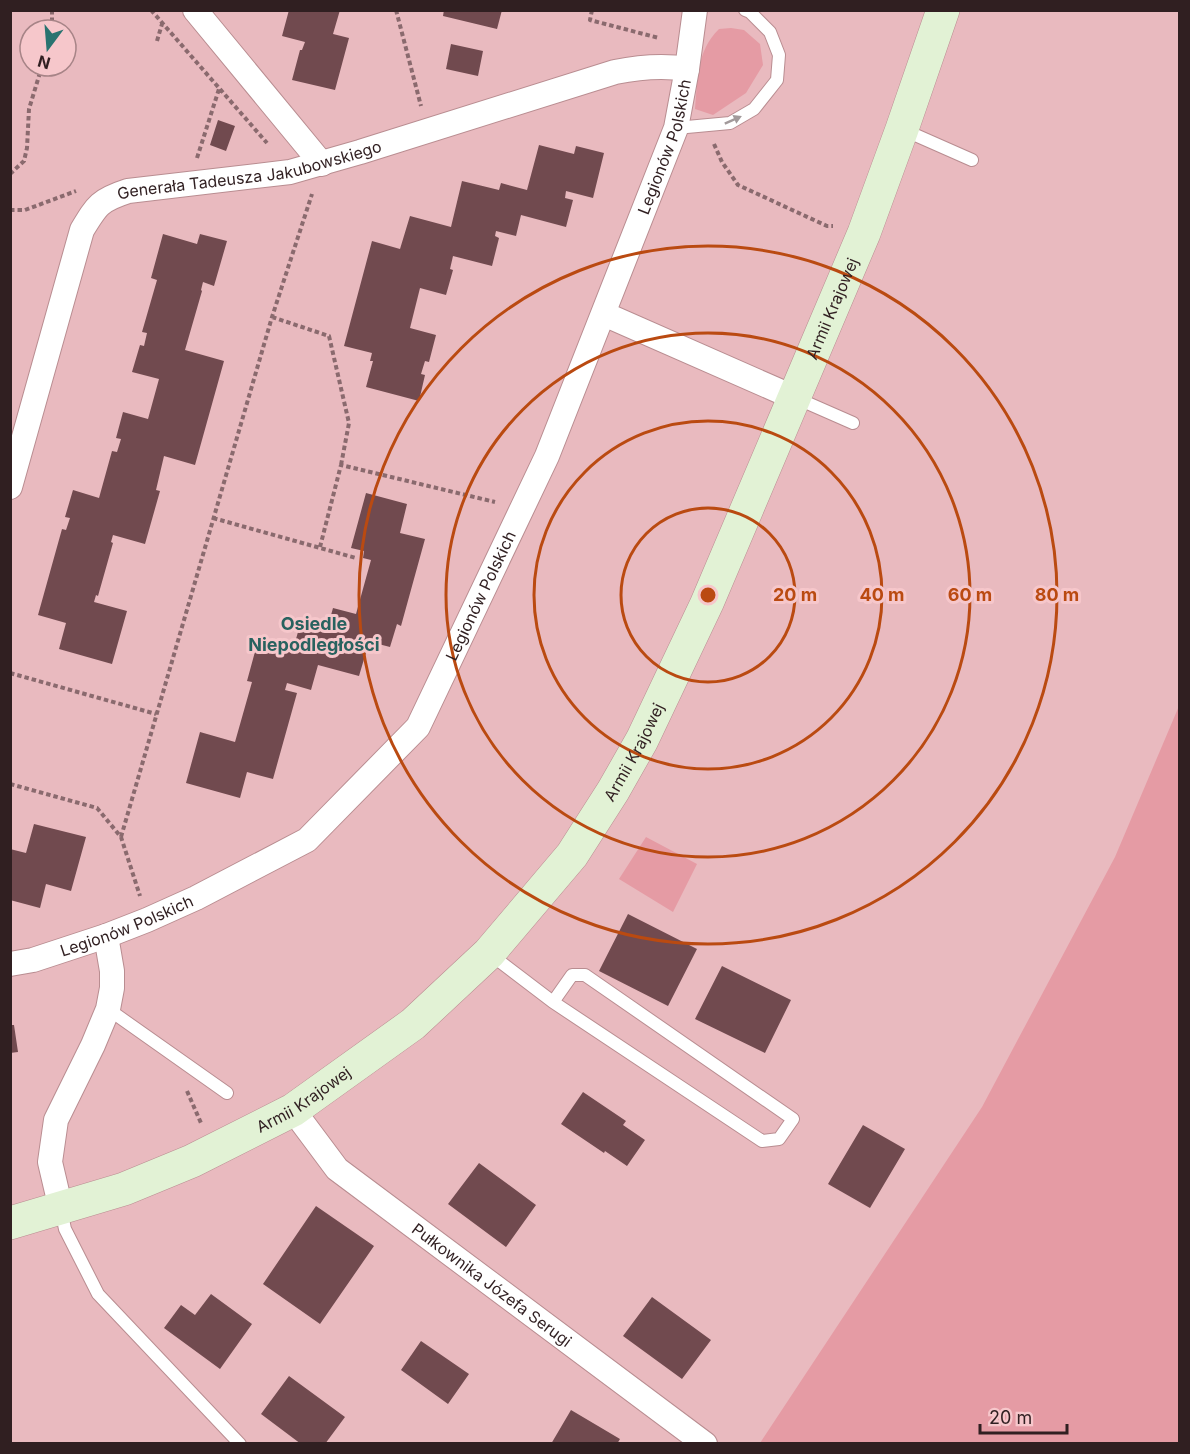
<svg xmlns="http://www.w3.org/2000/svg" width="1190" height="1454" viewBox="0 0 1190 1454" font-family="Inter,sans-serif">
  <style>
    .green { fill: #e59ba4 }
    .building { fill: #714a4f }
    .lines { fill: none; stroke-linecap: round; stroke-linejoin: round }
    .lane-casing { stroke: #b98d91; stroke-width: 14 }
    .street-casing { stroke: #b98d91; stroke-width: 26 }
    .secondary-casing { stroke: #b98d91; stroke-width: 34 }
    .path { stroke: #8a6a6e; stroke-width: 4; stroke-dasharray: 4.5 3; stroke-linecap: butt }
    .lane { stroke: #fff; stroke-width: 12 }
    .street { stroke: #fff; stroke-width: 24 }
    .secondary { stroke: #e2f2d5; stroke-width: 33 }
    .oneway { fill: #a29a9b }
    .ring { fill: none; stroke: #ba4a11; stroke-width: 3 }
    .labels { text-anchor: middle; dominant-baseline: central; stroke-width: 6; stroke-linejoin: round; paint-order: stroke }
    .street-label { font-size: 16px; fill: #301f21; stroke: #f6c7cb }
    .neighbourhood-label { font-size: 18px; font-weight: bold; fill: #28625f; stroke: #f6c7cb }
    .centre { fill: #ba4a11; stroke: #f6c7cb; stroke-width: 3 }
    .ring-label { font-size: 18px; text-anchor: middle; font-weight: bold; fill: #ba4a11; stroke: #f6c7cb; stroke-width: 6; stroke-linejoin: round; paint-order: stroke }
  </style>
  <rect width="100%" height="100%" fill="#e9babf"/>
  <path class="green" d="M731,28L744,30L760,44L763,65L746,93L713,115L695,109C698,79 696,52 719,29Z
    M1179,706V1443H760L982,1107L1115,857Z
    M646,837L697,864L673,912L619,879Z"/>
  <path class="building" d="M289,10H340L333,34L349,38L335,90L292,80L300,50H302L305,42L282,36Z
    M444,10H502L497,29L443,16Z
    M451,44L483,51L478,76L446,69Z
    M218,120L235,126L226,151L210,145Z
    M539,145L574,154L576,146L604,153L593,198L566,191L565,198L573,200L566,227L521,215L516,236L496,231L495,236L499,238L492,266L453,256L450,269L453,270L446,295L420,288L410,328L436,335L429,362L425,361L421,374L425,375L419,401L366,387L373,361H370L372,353L344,346L372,241L400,249L410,216L451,227L462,181L499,190L501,183L527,190Z
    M163,234L197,244L200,234L227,241L214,286L203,282L201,290L202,291L185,350L224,361L195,465L164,456L156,490L160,491L145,544L113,535L111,542L113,543L98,596L96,595L94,602L127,611L112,664L59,649L66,623L38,615L62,529L66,530L70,518L65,517L73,490L99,498L112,451L117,452L121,439L116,438L123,412L148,419L159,379L132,372L140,345L144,346L147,333L142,332L157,280L151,278Z
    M366,493L407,504L400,533L425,539L401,626L397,624L390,647L363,640L361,647L367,649L359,676L318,665L311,690L287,683L285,690L297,693L273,779L247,772L240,798L186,783L200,732L235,742L252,682L247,681L259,637L294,646L300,625L326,633L333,608L356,614L371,560L363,558L364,551L351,548Z
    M34,824L86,837L71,891L46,884L40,908L10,900V849L26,853Z
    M628,914L697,949L668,1006L599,971Z
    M722,966L791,1000L765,1053L695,1019Z
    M10,1025H14L18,1052L10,1053Z
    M583,1092L626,1121L623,1125L645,1140L627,1166L605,1151L604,1153L561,1124Z
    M863,1125L905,1149L870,1208L828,1184Z
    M479,1163L536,1205L506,1247L448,1204Z
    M316,1206L374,1246L320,1324L263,1284Z
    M211,1294L252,1324L220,1369L164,1328L181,1305L195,1315Z
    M652,1297L711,1340L682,1379L623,1336Z
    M421,1341L469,1374L448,1404L401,1370Z
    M289,1376L345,1417L325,1444H301L261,1414Z
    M571,1410L620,1439L617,1444H551Z"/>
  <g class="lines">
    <g class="lane-casing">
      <path id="lane" d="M676,128L730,123L754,109L777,80L779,55L770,32L750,12L745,10
        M904,130L972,160
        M796,398L853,423
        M490,954L553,1002L762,1141L779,1139L793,1119L585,975H572L553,1002
        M108,1009L227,1093
        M61,1210L65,1229L98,1294L240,1444"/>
    </g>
    <g class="street-casing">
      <g id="street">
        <path d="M195,10L322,164"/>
        <path d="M604,314L795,398"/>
        <path id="s1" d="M10,487L82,230C97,205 100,200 128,191L290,172L360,152L615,72C640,67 662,65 687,69"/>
        <path id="s2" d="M10,964L33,960L106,936L147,920L196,898L307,840L418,727L547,456L676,128L687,69L695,10"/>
        <path id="s3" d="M293,1110L337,1169L705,1444"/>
        <path d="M61,1209L50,1162L56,1120L93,1045L108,1009L112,988V971L106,936"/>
      </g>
    </g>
    <g class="secondary-casing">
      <g id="secondary">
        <path id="s4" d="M10,1223L124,1189L192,1161L293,1110L413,1024L489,953L572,855L613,791L642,740L707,603L864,233L902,129L943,10"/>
      </g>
    </g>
    <path class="path" d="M52,10V30
      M151,10L267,143
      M396,10L421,106
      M592,10L590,20L659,38
      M157,41L162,24
      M714,144L722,162L738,185L827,226H833
      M197,158L219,89
      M10,174L24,161L27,148L29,109L42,66
      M10,210H25L76,191
      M272,317L329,336L349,423L341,465
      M213,518L356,558
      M320,547L341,465L495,502
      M10,673L156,714
      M10,784L97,808L121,837L140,896
      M121,837L272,317L312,194
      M187,1091L201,1123"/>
    <use href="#lane" class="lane"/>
    <use href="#street" class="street"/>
    <use href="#secondary" class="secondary"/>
  </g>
  <defs><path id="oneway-solid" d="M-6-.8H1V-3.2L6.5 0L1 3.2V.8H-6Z" transform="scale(1.5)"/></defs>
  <use class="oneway" href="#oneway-solid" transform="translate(733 120) rotate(-24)"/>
  <g class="ring">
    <circle cx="708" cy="595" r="87"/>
    <circle cx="708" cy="595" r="174"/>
    <circle cx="708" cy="595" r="262"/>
    <circle cx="708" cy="595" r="349"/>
  </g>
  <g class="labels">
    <g class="street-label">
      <text stroke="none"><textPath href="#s2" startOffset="1113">Legionów Polskich</textPath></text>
      <text stroke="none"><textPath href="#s1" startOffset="453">Generała Tadeusza Jakubowskiego</textPath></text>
      <text stroke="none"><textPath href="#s4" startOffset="1292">Armii Krajowej</textPath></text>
      <text stroke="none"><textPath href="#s2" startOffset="627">Legionów Polskich</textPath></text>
      <text stroke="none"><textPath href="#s4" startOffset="806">Armii Krajowej</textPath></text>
      <text stroke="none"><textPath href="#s2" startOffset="123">Legionów Polskich</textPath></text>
      <text stroke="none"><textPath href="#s4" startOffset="320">Armii Krajowej</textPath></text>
      <text stroke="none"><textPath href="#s3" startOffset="267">Pułkownika Józefa Serugi</textPath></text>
    </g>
    <g class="neighbourhood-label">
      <text x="314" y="623">Osiedle<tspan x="314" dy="21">Niepodległości</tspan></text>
    </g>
  </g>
  <circle cx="708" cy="595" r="9" class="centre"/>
  <g class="ring-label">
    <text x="795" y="601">20 m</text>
    <text x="882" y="601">40 m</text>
    <text x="970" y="601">60 m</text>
    <text x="1057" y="601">80 m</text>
  </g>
  <rect width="1190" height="1454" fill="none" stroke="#301f21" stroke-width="24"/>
  <g transform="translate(48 48) rotate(196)"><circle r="28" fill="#f6c7cb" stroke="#a78487" stroke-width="1.5"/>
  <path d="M0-4.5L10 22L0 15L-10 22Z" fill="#297370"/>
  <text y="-9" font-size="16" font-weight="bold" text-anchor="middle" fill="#301f21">N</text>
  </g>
  <path d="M980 1424v9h87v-9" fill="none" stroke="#301f21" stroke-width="3"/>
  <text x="989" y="1424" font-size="18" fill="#301f21" stroke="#f6c7cb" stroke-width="4.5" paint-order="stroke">20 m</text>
</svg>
